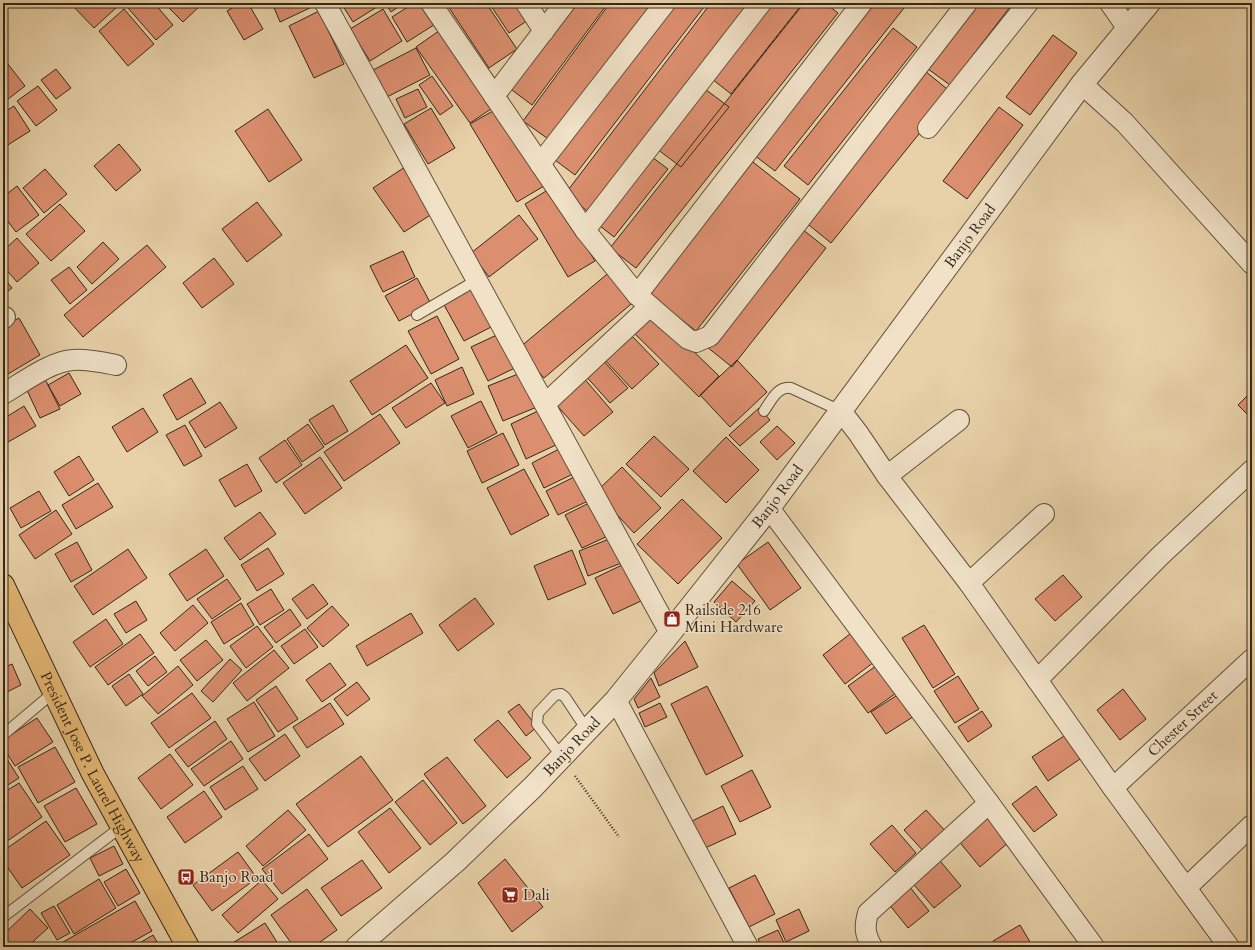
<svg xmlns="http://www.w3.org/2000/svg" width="1255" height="950" viewBox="0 0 1255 950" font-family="Cardo,serif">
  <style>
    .building { fill: #dc8f6f; stroke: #342818 }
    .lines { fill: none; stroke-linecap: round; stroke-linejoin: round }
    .service-casing { stroke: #61523c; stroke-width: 12 }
    .minor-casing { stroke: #61523c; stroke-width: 22 }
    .tertiary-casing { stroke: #61523c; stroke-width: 24 }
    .trunk-casing { stroke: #342818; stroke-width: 24 }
    .path { stroke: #342818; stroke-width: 2.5; stroke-dasharray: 1 2; stroke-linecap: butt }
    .service { stroke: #f0e1c7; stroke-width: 10 }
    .minor { stroke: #f0e1c7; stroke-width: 20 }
    .tertiary { stroke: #f0e1c7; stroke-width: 22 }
    .trunk { stroke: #e4b874; stroke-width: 22 }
    .labels { text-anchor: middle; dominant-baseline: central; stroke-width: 3; stroke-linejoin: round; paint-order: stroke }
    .street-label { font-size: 15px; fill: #342818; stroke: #f0e1c7 }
    .poi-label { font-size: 15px; fill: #342818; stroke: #f0e1c7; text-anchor: start }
  </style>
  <rect width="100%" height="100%" fill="#e8d1a9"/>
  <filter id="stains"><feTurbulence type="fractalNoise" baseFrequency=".005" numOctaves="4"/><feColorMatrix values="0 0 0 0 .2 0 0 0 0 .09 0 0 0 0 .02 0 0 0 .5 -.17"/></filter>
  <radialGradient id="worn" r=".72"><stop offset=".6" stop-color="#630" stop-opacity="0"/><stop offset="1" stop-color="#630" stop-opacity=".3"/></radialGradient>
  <path class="building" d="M70,3H114L117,7L94,28Z
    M134,3H154L173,25L156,40L128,8Z
    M164,3H203L183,22Z
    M241,3H248L263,29L244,40L227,11Z
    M272,3H312L314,6L280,22Z
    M341,3H379L380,5L353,22Z
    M385,3H404L391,12Z
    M414,3H425L437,23L407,42L392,17Z
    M446,3H486L517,49L489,68Z
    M489,3H521L531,18L509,33Z
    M570,3H608L532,105L508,87Z
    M610,3H653L551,141L523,121Z
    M669,3H707L575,175L551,157Z
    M711,3H751L590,213L565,194Z
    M764,3H803L731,94L707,75Z
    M804,3H825L838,13L636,268L610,248Z
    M868,3H908L775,171L750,152Z
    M972,3H1013L950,85L924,66Z
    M124,9L154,44L128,66L99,31Z
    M383,9L402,41L370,61L350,29Z
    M319,11L344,64L314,78L289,26Z
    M443,28L497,105L470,123L416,47Z
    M893,28L917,47L808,185L784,166Z
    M1053,35L1077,53L1030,115L1006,97Z
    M416,48L430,75L387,97L373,70Z
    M4,59L25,86L3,103V60Z
    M56,69L71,88L56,99L41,80Z
    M925,71L952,93L831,243L804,221Z
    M432,76L453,106L440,115L419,85Z
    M38,86L57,110L36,126L17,101Z
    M701,86L729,107L681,167L653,146Z
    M418,89L427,107L405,118L396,99Z
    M14,106L30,131L3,148V113Z
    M999,107L1023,125L967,199L943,181Z
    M431,108L455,148L428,164L404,124Z
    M498,108L544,186L517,202L470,124Z
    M268,109L302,160L269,182L235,131Z
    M119,144L141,170L116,191L94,166Z
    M648,154L668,169L614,237L595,222Z
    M749,159L800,199L696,331L645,291Z
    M405,167L435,212L404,232L373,188Z
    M45,169L67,194L44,213L23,188Z
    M17,186L39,215L16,232L3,215V197Z
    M551,188L595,261L568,277L525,204Z
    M257,202L282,235L247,262L222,229Z
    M60,204L85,231L51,261L26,234Z
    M519,215L538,239L489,277L471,253Z
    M802,229L826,248L732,367L707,347Z
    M17,238L39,263L17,282L3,266V251Z
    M103,242L119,259L92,284L77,267Z
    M147,245L166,267L83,337L64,315Z
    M403,251L415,277L383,292L370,266Z
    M214,258L234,284L202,308L183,283Z
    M69,267L87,290L70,304L51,280Z
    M612,270L637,299L544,378L519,348Z
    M3,277L12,288L3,295Z
    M417,278L431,304L399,321L385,296Z
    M474,287L495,325L464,341L443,303Z
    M650,309L719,376L699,397L630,329Z
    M437,316L459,359L431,374L408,331Z
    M19,318L40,355L8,374L3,365V327Z
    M501,333L517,367L488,381L471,347Z
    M630,334L659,364L632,389L604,359Z
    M406,345L428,378L372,415L350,381Z
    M601,358L628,388L610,403L583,373Z
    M737,360L767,392L730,427L700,395Z
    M462,367L474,394L447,406L435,380Z
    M523,372L537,407L503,421L488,386Z
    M69,373L81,394L60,406L48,385Z
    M582,376L613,412L584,436L553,401Z
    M44,377L60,409L40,418L25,386Z
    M191,378L206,403L177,420L163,395Z
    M431,383L445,403L406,428L392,408Z
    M1252,391V419L1238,405Z
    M481,401L497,433L468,448L451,416Z
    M220,402L237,428L205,448L189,422Z
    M333,405L348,431L325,445L309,420Z
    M24,406L36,426L3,445V419Z
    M143,408L158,432L127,452L112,427Z
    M759,408L770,420L740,446L729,435Z
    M542,409L558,444L526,459L511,424Z
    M380,414L400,443L344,481L324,452Z
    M308,424L324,447L302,462L287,439Z
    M185,425L202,456L184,466L166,435Z
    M777,426L795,443L777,460L760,442Z
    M503,433L519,465L482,483L467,451Z
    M654,436L689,469L661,497L626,464Z
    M726,437L759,470L726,503L693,471Z
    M285,440L302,465L276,483L259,458Z
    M561,448L573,474L544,488L532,463Z
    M79,456L94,480L69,496L54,472Z
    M320,457L342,488L305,514L283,483Z
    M247,464L262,491L235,507L219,480Z
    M622,467L661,508L634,533L596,492Z
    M524,469L549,515L511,535L487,488Z
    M576,476L588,501L558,515L546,491Z
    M98,483L113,507L76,529L62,505Z
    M39,491L51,511L21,528L10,508Z
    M682,499L722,538L678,584L637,544Z
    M593,501L610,535L582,548L565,515Z
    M56,510L72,534L35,559L19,535Z
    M260,512L276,534L240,560L224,538Z
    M614,537L624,562L588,576L579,551Z
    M77,542L92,570L71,582L55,554Z
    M768,542L801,588L770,610L737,564Z
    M268,548L284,574L257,591L241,565Z
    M128,549L147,578L93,615L74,586Z
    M206,549L224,576L187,601L169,574Z
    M572,550L586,584L548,600L534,566Z
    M624,564L641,601L613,614L595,578Z
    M1063,575L1082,597L1055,621L1035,599Z
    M227,579L241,599L212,619L197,599Z
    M732,581L755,601L736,622L714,602Z
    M313,584L328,604L307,619L292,599Z
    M271,589L284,610L260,625L247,604Z
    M475,598L494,624L458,651L439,625Z
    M136,601L147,620L126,633L114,614Z
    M241,603L254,625L224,644L211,622Z
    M193,605L208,623L175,651L160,633Z
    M332,606L349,625L323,647L307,628Z
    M290,609L301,625L276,643L264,627Z
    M411,613L423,633L367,666L356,646Z
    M106,619L123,644L90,667L73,642Z
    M924,625L955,674L933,688L902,638Z
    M257,626L273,647L246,668L230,646Z
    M305,629L318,647L294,664L281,646Z
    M855,630L878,659L845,684L823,655Z
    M140,634L154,653L108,685L95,667Z
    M206,640L223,660L197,681L180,660Z
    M685,641L698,667L659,686L654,673Z
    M274,650L289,668L247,701L233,683Z
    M155,656L167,672L148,686L136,671Z
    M230,659L242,670L213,702L201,691Z
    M330,663L346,685L322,702L306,680Z
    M880,663L899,691L868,713L848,686Z
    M12,664L21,685L3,694V668Z
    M178,666L193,685L158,714L142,696Z
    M129,674L143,694L126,706L112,686Z
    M958,676L979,709L955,723L934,691Z
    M651,678L660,697L638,708L634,699Z
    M357,682L370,699L347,716L334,699Z
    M276,686L298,719L278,732L256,700Z
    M707,686L743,756L706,775L671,704Z
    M1123,689L1146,719L1120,740L1097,710Z
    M902,692L916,715L886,734L871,712Z
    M192,693L211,718L169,748L151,723Z
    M254,702L275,736L248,752L227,719Z
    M330,703L344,724L307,748L293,727Z
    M660,703L667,717L645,727L639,713Z
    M519,704L537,727L526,736L508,712Z
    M982,711L992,726L968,742L958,727Z
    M37,718L53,742L15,766L3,747V740Z
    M498,720L531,758L507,778L474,740Z
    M215,721L227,739L188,767L175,750Z
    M285,734L300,756L265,781L249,759Z
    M1064,736L1080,759L1048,781L1032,757Z
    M231,741L243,759L204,786L191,769Z
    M55,747L75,782L38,803L18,767Z
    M3,753L19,778L3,788Z
    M170,754L193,785L161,809L138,778Z
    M361,756L393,800L328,847L296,804Z
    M447,757L486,806L463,824L424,774Z
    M243,766L258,789L225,810L210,787Z
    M752,770L771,807L740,822L721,786Z
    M423,780L457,823L430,845L395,802Z
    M19,783L42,817L3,844V793Z
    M1036,786L1057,815L1034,832L1012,804Z
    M76,788L97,824L65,842L44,806Z
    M204,791L222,817L185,843L167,817Z
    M723,806L736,834L705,848L692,821Z
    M390,808L421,848L389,873L358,832Z
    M288,810L306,830L263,866L246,846Z
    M926,810L948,834L926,854L904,830Z
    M986,815L1009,842L980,867L957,839Z
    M46,821L70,855L22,888L3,861V851Z
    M892,825L916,853L895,872L870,844Z
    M309,834L328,859L282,894L262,869Z
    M114,846L123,864L99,876L90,858Z
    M238,852L257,878L212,911L193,885Z
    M936,856L961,886L934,908L909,879Z
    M505,859L543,907L512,932L478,883Z
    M362,860L382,888L341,916L321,888Z
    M126,869L140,893L118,906L104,882Z
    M755,875L775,914L749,927L729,888Z
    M99,879L116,908L74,934L57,905Z
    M262,880L278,899L238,933L222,915Z
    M909,886L929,911L908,928L888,903Z
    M307,889L337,930L313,947H294L271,915Z
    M135,901L152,931L123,947H65L63,942Z
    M54,906L70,933L57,940L41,913Z
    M30,909L48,928L27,947H3V935Z
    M799,909L809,931L786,942L776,920Z
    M265,923L280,947H233L231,944Z
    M1020,925L1033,947H996L993,941Z
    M778,930L786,947H762L758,939Z
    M153,935L160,947H133Z"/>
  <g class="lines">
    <g class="service-casing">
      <path id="service" d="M417,315L477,280
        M764,411C771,401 777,386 791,388L841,411
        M3,735L54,692
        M562,757L537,724L538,713L555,695L561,694L565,697L587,730
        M3,917L121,827"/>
    </g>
    <g class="minor-casing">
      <g id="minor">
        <path d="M325,3L670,633"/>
        <path d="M431,3L585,230L637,295L688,339L696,342L710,336L967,3"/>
        <path d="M526,3L544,31"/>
        <path d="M1110,3L1128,29"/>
        <path d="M1082,84L1125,123L1252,264"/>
        <path d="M494,96L565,3"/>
        <path d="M928,128L1028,3"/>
        <path d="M540,164L665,3"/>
        <path d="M585,230L761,3"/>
        <path d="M637,295L862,3"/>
        <path d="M3,319L5,317"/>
        <path d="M3,394C22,383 51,361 73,360C87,359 101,362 116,365"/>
        <path d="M545,404L650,306"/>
        <path d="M841,411L858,433L887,476L969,583L1113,788L1229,947"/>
        <path d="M887,476L959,420"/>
        <path d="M769,508L989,803L1094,947"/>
        <path d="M969,583L1044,514"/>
        <path d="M1037,680L1160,556L1252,470"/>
        <path d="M616,700L748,947"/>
        <path id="s1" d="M1113,788L1252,659"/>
        <path d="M1186,888L1252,825"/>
        <path d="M872,947C865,934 864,928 868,913L989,803"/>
      </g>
    </g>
    <g class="tertiary-casing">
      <g id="tertiary">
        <path id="s2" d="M357,947L455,862L533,787L616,700L670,633L769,508L1082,84L1149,3"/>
      </g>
    </g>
    <g class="trunk-casing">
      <g id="trunk">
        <path id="s3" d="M3,585L93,774L188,947"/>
      </g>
    </g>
    <path class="path" d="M575,776L619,837"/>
    <use href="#service" class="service"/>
    <use href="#minor" class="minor"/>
    <use href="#tertiary" class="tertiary"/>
    <use href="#trunk" class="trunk"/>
  </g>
  <defs>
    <g id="shop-square" transform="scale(0.9)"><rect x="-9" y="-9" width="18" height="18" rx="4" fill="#8f2418" stroke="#f0e1c7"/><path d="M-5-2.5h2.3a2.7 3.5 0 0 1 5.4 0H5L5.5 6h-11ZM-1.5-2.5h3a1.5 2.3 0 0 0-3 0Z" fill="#fff"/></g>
    <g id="bus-square" transform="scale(0.9)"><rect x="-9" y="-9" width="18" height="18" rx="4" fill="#8f2418" stroke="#f0e1c7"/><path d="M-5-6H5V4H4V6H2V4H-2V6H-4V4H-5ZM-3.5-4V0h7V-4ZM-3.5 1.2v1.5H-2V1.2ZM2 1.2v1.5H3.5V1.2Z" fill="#fff"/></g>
    <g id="supermarket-square" transform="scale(0.9)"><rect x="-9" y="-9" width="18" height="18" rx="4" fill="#8f2418" stroke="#f0e1c7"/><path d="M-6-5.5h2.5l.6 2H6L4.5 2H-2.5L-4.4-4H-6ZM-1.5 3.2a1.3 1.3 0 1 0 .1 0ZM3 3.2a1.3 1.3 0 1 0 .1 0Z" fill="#fff"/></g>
  </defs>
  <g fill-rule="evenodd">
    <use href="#shop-square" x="672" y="619"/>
    <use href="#bus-square" x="186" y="877"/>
    <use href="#supermarket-square" x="510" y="895"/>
  </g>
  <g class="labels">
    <g class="street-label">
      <text stroke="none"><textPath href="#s2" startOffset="942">Banjo Road</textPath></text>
      <text stroke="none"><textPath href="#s2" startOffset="618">Banjo Road</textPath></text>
      <text stroke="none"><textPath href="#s1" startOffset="95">Chester Street</textPath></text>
      <text stroke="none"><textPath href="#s2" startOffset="294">Banjo Road</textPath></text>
      <text stroke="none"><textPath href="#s3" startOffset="203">President Jose P. Laurel Highway</textPath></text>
    </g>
    <g class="poi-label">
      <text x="685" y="610">Railside 216<tspan x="685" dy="17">Mini Hardware</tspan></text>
      <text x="199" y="877">Banjo Road</text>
      <text x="523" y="895">Dali</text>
    </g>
  </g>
  <rect width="1255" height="950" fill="none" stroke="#e8d1a9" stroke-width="16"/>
  <rect x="4" y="4" width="1247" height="942" fill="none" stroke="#342818" stroke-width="2"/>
  <rect x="8" y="8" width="1239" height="934" fill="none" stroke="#342818"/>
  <rect width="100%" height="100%" filter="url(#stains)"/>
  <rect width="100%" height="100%" fill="url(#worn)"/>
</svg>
